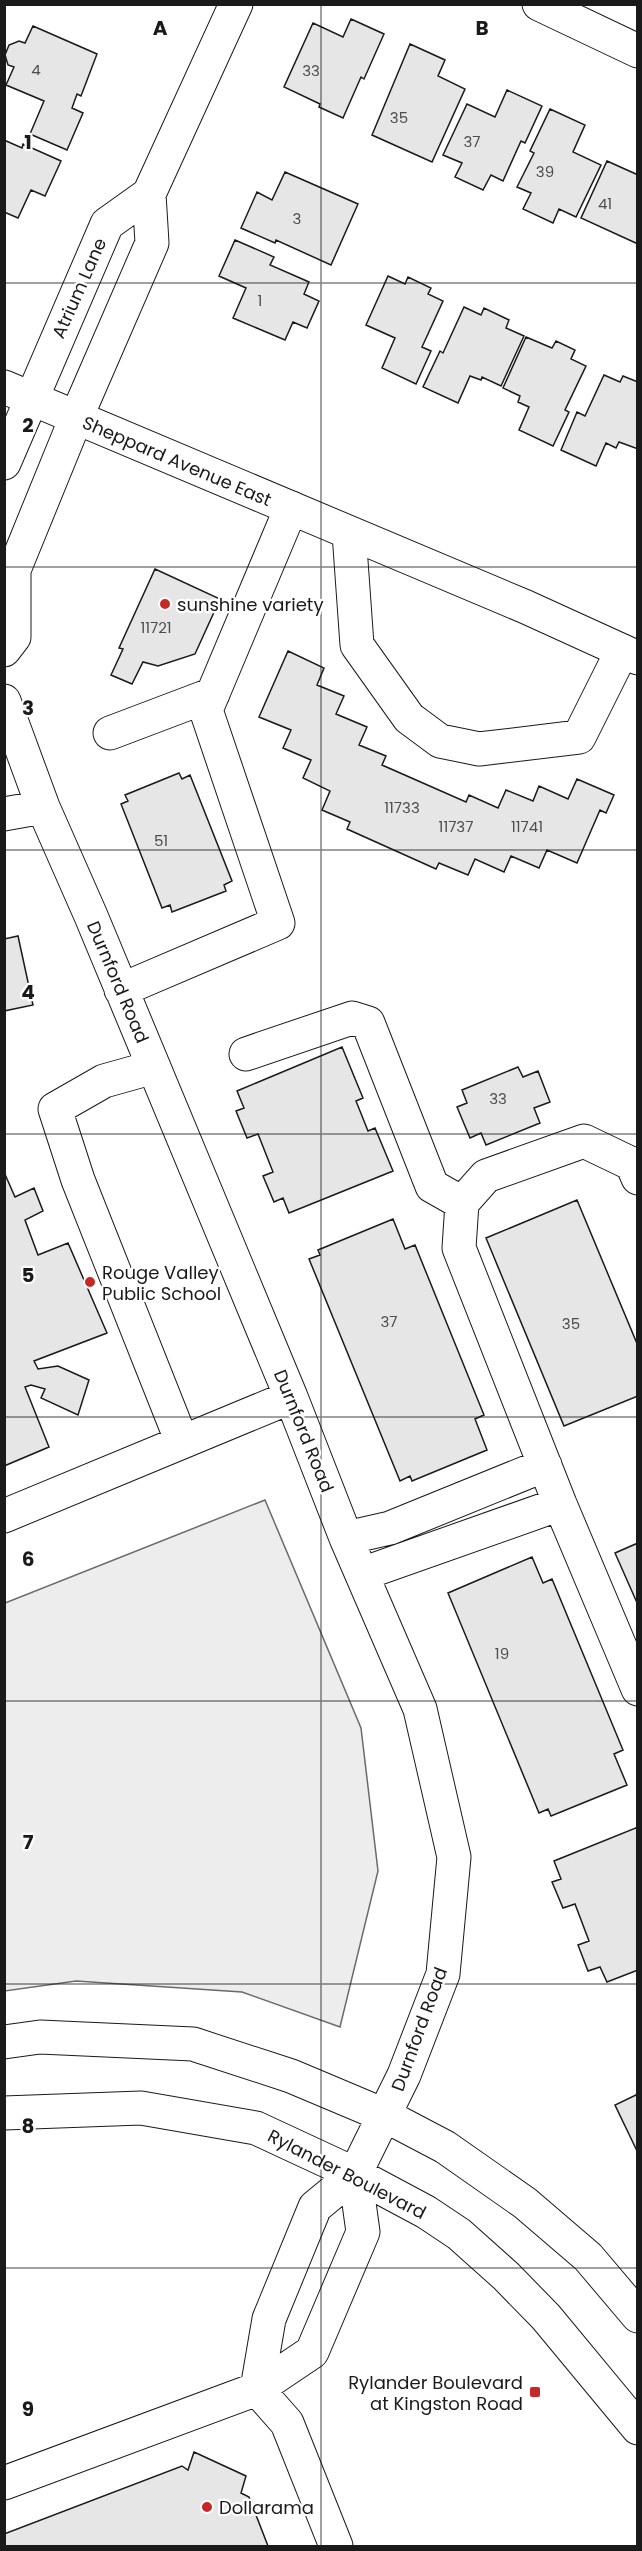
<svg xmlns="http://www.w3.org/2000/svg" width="642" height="2551" viewBox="0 0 642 2551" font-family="Poppins,sans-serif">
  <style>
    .green { fill: #ededed; stroke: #6a6a6a; stroke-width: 1.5 }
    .building { fill: #e6e6e6; stroke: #1a1a1a; stroke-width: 1.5 }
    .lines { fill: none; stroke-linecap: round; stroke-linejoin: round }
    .minor-casing { stroke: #1a1a1a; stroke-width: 35 }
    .major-casing { stroke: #1a1a1a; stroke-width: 35 }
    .minor { stroke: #fff; stroke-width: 33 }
    .major { stroke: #fff; stroke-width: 33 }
    .grid { fill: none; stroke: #1a1a1a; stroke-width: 1.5; stroke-opacity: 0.55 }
    .poi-dot { fill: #c62828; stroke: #fff; stroke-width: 2 }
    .labels { text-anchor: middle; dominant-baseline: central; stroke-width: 4.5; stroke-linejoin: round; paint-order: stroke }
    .number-label { font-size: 15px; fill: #4d4d4d }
    .street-label { font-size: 18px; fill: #1a1a1a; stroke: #fff }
    .poi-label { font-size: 18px; fill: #1a1a1a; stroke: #fff; text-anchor: start }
    .grid-label { font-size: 20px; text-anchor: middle; font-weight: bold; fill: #1a1a1a; stroke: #fff; stroke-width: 4.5; stroke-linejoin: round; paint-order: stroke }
  </style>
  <rect width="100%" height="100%" fill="#fff"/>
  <path class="green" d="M265,1500L361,1728L378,1871L340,2027L242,1992L76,1981L5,1991V1603Z"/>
  <path class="building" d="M351,19L384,34L364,79L361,77L343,118L319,107L320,104L284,87L313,23L343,37Z
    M33,26L97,54L81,96L77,94L72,108L83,113L67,150L30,134L44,101L6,85L14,67L8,65L5,55L9,45L19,41L25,43Z
    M410,44L445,60L438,76L465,89L432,162L372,135Z
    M507,90L542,106L525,143L521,141L503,181L491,175L483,190L455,177L462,163L443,155L467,104L495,117Z
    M550,109L585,125L573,152L601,165L576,217L559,209L553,223L523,209L531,193L517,187L534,153L530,151Z
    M4,140L22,148L23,144L61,161L45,196L31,190L18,218L4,212Z
    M607,161L636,174L638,172V244L581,218Z
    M285,172L358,204L331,265L276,240L275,243L241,228L257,192L272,200Z
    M235,240L274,257L270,265L309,282L304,294L319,301L307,328L293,322L285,340L233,318L246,288L219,276Z
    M388,276L405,284L408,277L431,288L428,294L443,301L422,347L431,351L416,384L382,368L395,338L366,325Z
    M464,307L481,315L484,308L509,320L506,328L524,336L501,386L482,377L481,380L470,376L458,403L423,387L440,351L443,353Z
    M526,337L552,348L556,341L575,350L571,359L586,366L565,410L569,412L553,446L519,430L529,407L518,402L520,396L503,388Z
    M604,375L620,382L623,376L638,382V449L619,442L616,448L606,443L596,466L561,450L577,412L585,416Z
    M155,569L220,599L195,654L158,666L143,662L132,684L111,675L123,649L119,648Z
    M288,651L324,668L317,685L344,696L336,714L367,727L359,745L386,756L382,765L466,802L469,795L498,808L506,790L533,801L539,786L568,799L577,779L614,795L606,813L600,810L577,863L547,850L539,868L511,856L504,872L475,859L468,875L439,863L436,869L347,829L350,822L322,810L330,791L303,778L311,760L283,748L291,730L259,717Z
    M179,773L182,779L190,775L232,881L224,885L226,891L172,912L170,905L162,908L121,804L128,801L125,795Z
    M18,936L33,1005L4,1011V939Z
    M342,1047L363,1098L356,1101L368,1131L375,1128L393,1171L289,1213L283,1198L274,1202L263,1176L273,1172L258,1134L247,1138L236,1111L244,1108L237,1091Z
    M518,1067L523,1077L538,1071L550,1102L534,1108L540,1123L486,1145L481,1133L470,1138L457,1107L467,1103L462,1090Z
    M4,1172L15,1197L34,1188L43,1211L25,1220L38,1255L68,1243L107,1333L34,1361L38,1369L58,1366L89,1380L78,1415L41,1398L45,1389L31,1385L25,1387L49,1447L4,1466Z
    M577,1200L638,1346V1396L564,1426L486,1238Z
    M393,1219L405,1249L415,1245L484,1415L475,1419L487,1450L412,1481L410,1476L400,1481L309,1259L320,1255L318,1250Z
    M638,1543V1605L615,1553Z
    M532,1557L543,1583L552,1579L623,1750L614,1754L627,1785L551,1816L548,1809L539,1813L448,1593Z
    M638,1827V1970L607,1982L600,1967L588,1971L578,1945L589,1941L575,1904L563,1908L552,1882L561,1879L554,1861Z
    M638,2094V2153L615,2105Z
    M194,2452L246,2476L241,2493L249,2497L268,2546H4V2534L182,2466L188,2470Z"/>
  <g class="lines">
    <g class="minor-casing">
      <path id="minor" d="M539,4L638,51
        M4,463L107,224L149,194
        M349,533L357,645L409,718L440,741L479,749L579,737L622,651
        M4,650L14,637V570L76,418L152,243L149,194L236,4
        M4,701L43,807L91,916L291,1397L346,1538L420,1709L454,1857L443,1974L404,2075L355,2174L315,2207L269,2319L257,2389
        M110,733L213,694
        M4,814L43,807
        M121,990L278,923L206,710L291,508
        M246,1054L352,1018L368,1023L432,1186L462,1203
        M154,1067L104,1081L55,1109L78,1180L182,1442
        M638,1178L632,1164L584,1141L486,1176L462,1203L459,1248L560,1504L638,1689
        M4,1516L291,1397
        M346,1538L390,1528L545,1465
        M362,1574L560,1504
        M4,2042L40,2037L193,2044L291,2076L386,2116L445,2147L525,2203L588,2257L638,2316
        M4,2113L141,2108L256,2128L355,2174L426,2212L459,2234L506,2276L546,2317L638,2428
        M257,2389L287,2423L336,2546
        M4,2483L257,2389L312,2352L363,2232L355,2174"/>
    </g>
    <g class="major-casing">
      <path id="major" d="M4,387L526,607L638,658"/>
    </g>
    <use href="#minor" class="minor"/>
    <use href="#major" class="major"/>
  </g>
  <path class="grid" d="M321,4V2546M4,283H638M4,567H638M4,850H638M4,1134H638M4,1417H638M4,1701H638M4,1984H638M4,2268H638"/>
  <g class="poi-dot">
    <circle cx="165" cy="604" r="6"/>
    <circle cx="90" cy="1282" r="6"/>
    <rect x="529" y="2386" width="12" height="12" rx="3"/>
    <circle cx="207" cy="2507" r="6"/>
  </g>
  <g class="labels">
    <g class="number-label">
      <text x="36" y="69">4</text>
      <text x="311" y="70">33</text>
      <text x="399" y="117">35</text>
      <text x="472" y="141">37</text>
      <text x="545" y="171">39</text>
      <text x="605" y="203">41</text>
      <text x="297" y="218">3</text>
      <text x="260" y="300">1</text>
      <text x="156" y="627">11721</text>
      <text x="402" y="807">11733</text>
      <text x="456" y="826">11737</text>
      <text x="527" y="826">11741</text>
      <text x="161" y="840">51</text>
      <text x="498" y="1098">33</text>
      <text x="389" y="1321">37</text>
      <text x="571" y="1323">35</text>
      <text x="502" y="1653">19</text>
    </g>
    <g class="street-label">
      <text transform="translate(79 288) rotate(-66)">Atrium Lane</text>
      <text transform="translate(177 461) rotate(23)">Sheppard Avenue East</text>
      <text transform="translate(118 982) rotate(67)">Durnford Road</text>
      <text transform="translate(304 1431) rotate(68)">Durnford Road</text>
      <text transform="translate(419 2029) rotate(-70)">Durnford Road</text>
      <text transform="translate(347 2174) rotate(27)">Rylander Boulevard</text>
    </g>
    <g class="poi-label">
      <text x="177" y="604">sunshine variety</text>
      <text x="102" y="1272">Rouge Valley<tspan x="102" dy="21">Public School</tspan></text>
      <text x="523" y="2382" text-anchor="end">Rylander Boulevard<tspan x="523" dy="21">at Kingston Road</tspan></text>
      <text x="219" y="2507">Dollarama</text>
    </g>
  </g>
  <g class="grid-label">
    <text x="160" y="35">A</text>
    <text x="482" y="35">B</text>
    <text x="28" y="149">1</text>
    <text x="28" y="432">2</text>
    <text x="28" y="715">3</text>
    <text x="28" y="999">4</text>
    <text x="28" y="1282">5</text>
    <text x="28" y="1566">6</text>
    <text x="28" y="1849">7</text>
    <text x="28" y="2133">8</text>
    <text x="28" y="2416">9</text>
  </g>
  <rect width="642" height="2551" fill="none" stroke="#1a1a1a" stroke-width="12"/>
</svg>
